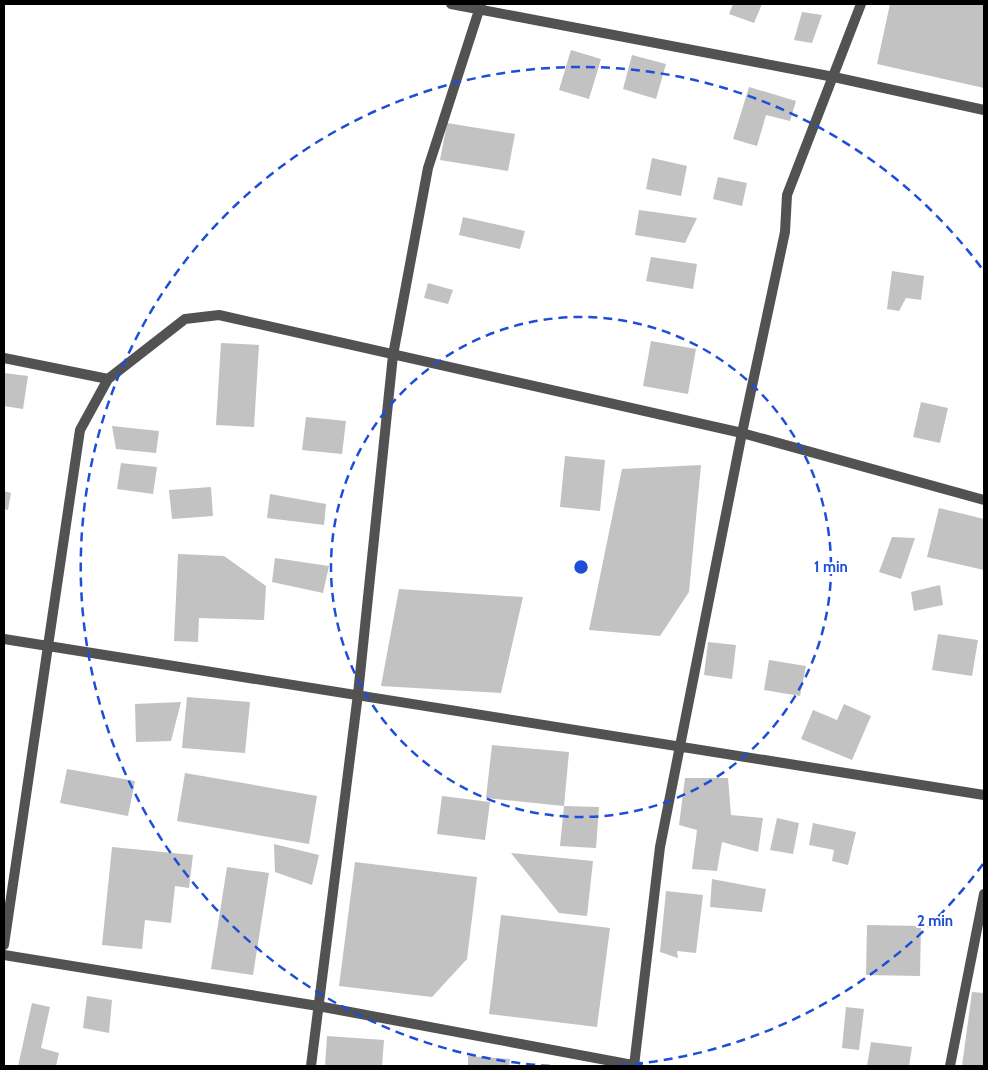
<svg xmlns="http://www.w3.org/2000/svg" width="988" height="1070" viewBox="0 0 988 1070" font-family="Cabin,sans-serif">
  <style>
    .building { fill: #c2c2c2 }
    .lines { fill: none; stroke-linecap: round; stroke-linejoin: round }
    .street { stroke: #525252; stroke-width: 10 }
    .ring { fill: none; stroke: #1d4ed8; stroke-width: 2.5; stroke-dasharray: 9 6 }
    .centre { fill: #1d4ed8; stroke: #fff; stroke-width: 2.5 }
    .ring-label { font-size: 15px; text-anchor: middle; font-weight: bold; fill: #1d4ed8; stroke: #fff; stroke-width: 4; stroke-linejoin: round; paint-order: stroke }
  </style>
  <rect width="100%" height="100%" fill="#fff"/>
  <path class="building" d="M733,4H762L754,23L729,14Z
    M890,4H984V88L877,64Z
    M802,12L822,15L812,43L794,40Z
    M571,50L601,59L589,99L559,90Z
    M632,55L666,64L656,99L623,89Z
    M749,87L796,101L790,121L766,115L757,146L733,139Z
    M447,123L515,134L508,171L440,160Z
    M652,158L687,166L681,196L646,189Z
    M718,177L747,183L742,206L713,199Z
    M639,210L697,218L685,243L635,235Z
    M463,217L525,231L520,249L459,235Z
    M651,257L697,264L693,289L646,281Z
    M892,271L924,276L921,300L906,298L899,311L887,309Z
    M428,283L453,290L448,304L424,298Z
    M651,341L696,349L688,394L643,386Z
    M221,343L259,345L254,427L216,425Z
    M4,373L28,376L23,409L4,406Z
    M921,402L948,408L940,443L913,437Z
    M306,417L346,421L342,454L302,450Z
    M112,426L159,431L156,453L116,449Z
    M565,456L605,460L600,511L560,507Z
    M121,463L157,467L153,494L117,489Z
    M701,465L689,592L660,636L589,630L622,469Z
    M211,487L213,516L172,519L169,490Z
    M4,491L11,493L8,510L4,509Z
    M270,494L326,504L324,525L267,518Z
    M939,508L984,519V570L927,557Z
    M892,537L915,538L901,579L879,572Z
    M178,554L224,556L266,586L264,620L199,618L198,642L174,641Z
    M275,558L329,566L323,593L272,582Z
    M940,585L943,605L914,611L911,592Z
    M399,589L523,597L501,693L381,686Z
    M938,634L978,640L972,676L932,670Z
    M708,642L736,645L732,679L704,675Z
    M769,660L806,666L800,696L764,690Z
    M187,697L250,702L245,753L182,748Z
    M181,702L171,741L136,742L135,704Z
    M844,704L871,716L852,760L801,739L813,710L837,720Z
    M492,745L569,752L564,806L486,798Z
    M67,769L135,781L128,816L60,803Z
    M185,773L317,796L309,844L177,821Z
    M685,778H728L731,815L763,818L758,852L722,842L717,871L692,869L697,830L679,825Z
    M442,796L490,802L485,840L437,834Z
    M564,806L599,807L596,848L560,846Z
    M777,818L799,823L793,854L770,850Z
    M813,823L856,832L848,865L832,861L834,850L809,845Z
    M274,844L319,855L312,885L275,872Z
    M112,847L193,855L189,888L175,886L171,923L145,920L142,949L102,945Z
    M511,853L593,861L587,916L559,913Z
    M355,862L477,877L467,959L432,997L339,986Z
    M227,867L269,873L253,975L211,969Z
    M712,879L766,889L762,912L710,907Z
    M666,891L703,895L696,953L677,951L678,958L660,952Z
    M501,915L610,928L597,1027L489,1014Z
    M867,925L921,926L920,976L866,975Z
    M972,992L984,993V1066H962Z
    M87,996L112,1000L109,1033L83,1028Z
    M32,1003L50,1007L41,1048L59,1053L56,1066H18Z
    M846,1007L864,1009L859,1050L842,1048Z
    M327,1036L384,1040L382,1066H325Z
    M871,1042L912,1047L909,1066H867Z
    M468,1056L510,1059L509,1066H468Z"/>
  <g class="lines">
    <path class="street" d="M451,4L834,77L984,110
      M4,358L108,379
      M984,500L742,433L219,315L185,319L108,379L80,430L48,646L984,795
      M4,639L48,646L4,945
      M4,955L318,1006L638,1066
      M311,1066L358,694L393,355L428,168L481,4
      M634,1066L660,847L742,433L785,232L787,195L861,4
      M950,1066L984,894"/>
  </g>
  <g class="ring">
    <circle cx="581" cy="567" r="250"/>
    <path d="M983 864A500 500 0 0 1 612 1066M550 1066A500 500 0 1 1 983 270"/>
  </g>
  <circle cx="581" cy="567" r="8" class="centre"/>
  <g class="ring-label">
    <text x="831" y="572">1 min</text>
    <text x="935" y="926">2 min</text>
  </g>
  <rect width="988" height="1070" fill="none" stroke="#000000" stroke-width="10"/>
</svg>
